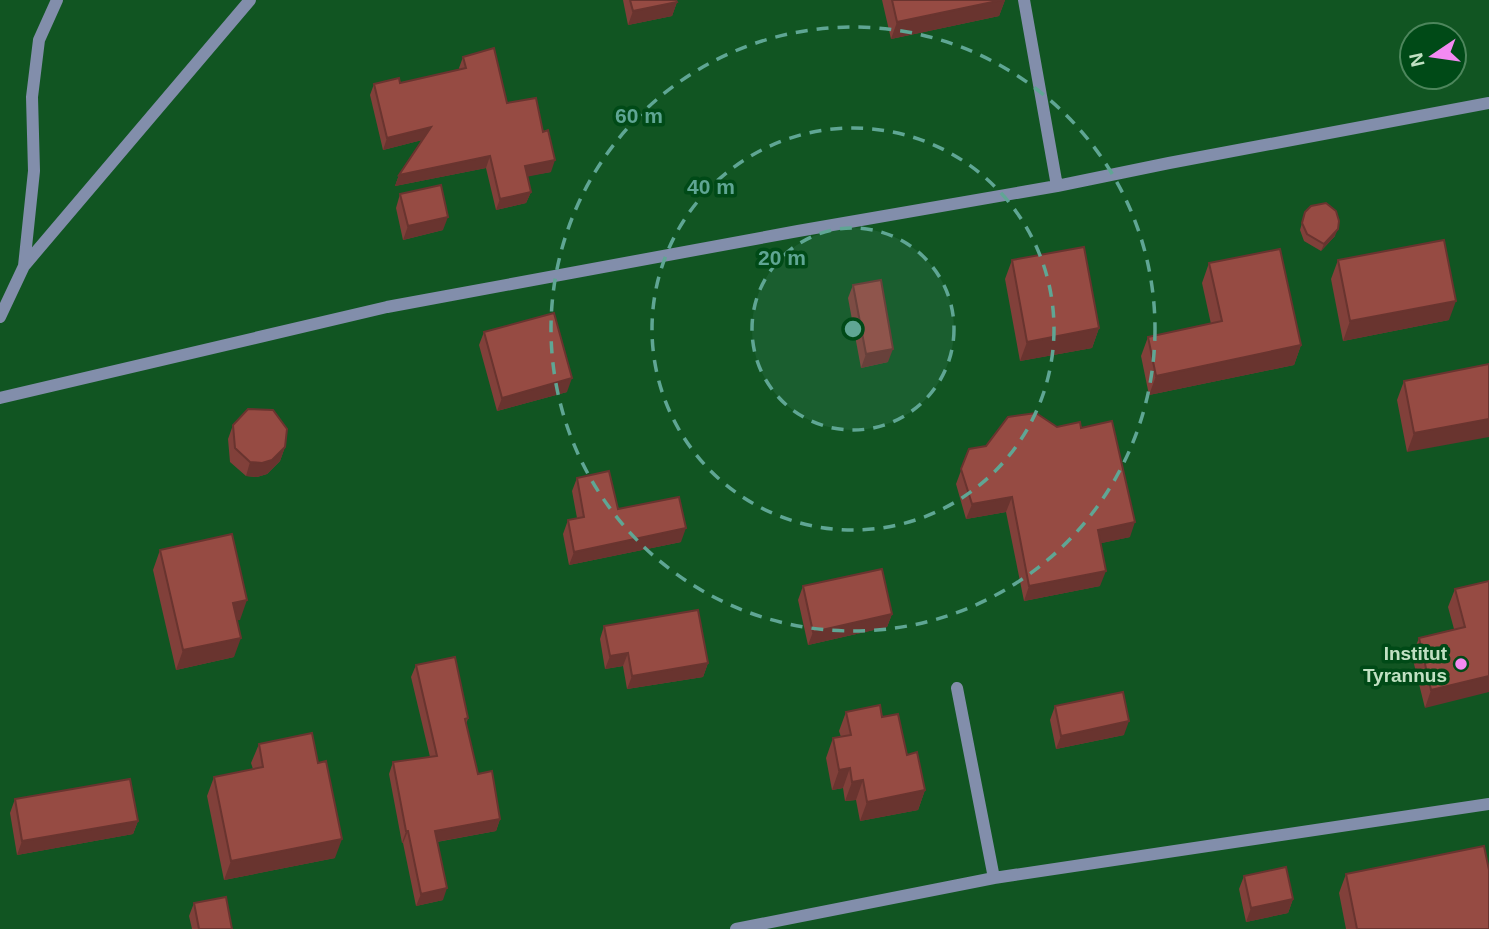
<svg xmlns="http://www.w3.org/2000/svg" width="1489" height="929" viewBox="0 0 1489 929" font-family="Arial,sans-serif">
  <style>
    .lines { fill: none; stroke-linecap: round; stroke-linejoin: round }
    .minor { stroke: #828eab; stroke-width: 12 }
    .wall { fill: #81403a }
    .shaded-wall { fill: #69342f }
    .building { fill: #964b43; stroke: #69342f; stroke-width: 2 }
    .ring { fill: none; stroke: #5fa694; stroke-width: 3.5; stroke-dasharray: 12 9 }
    .poi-dot { fill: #f38af2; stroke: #004a17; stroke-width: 2.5 }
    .labels { text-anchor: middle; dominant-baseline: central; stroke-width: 7; stroke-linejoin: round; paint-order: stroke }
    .poi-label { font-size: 19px; font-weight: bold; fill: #c1e1c3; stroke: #004a17; text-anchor: end }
    .centre { fill: #5fa694; stroke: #004a17; stroke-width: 3.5 }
    .ring-label { font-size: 21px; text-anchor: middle; font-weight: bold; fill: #5fa694; stroke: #004a17; stroke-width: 7; stroke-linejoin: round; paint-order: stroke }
  </style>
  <rect width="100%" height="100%" fill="#152"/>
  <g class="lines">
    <path class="minor" d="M1024,0L1057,186
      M24,266L34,171L32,97L39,40L57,0
      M0,317L24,266L250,0
      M0,398L387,307L798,231L1057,186L1169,163L1489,103
      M957,688L994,878
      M736,929L994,878L1489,804"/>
  </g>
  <path class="wall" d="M623,0H676L677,2L672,16L628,25Z
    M882,0H1005L999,16L891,39Z
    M463,57L507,103L551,172L527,176L531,192L526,203L496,210L486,168L395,186L399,175L422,140L383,150L370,95L374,84L400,83L460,70L459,68Z
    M400,194L443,230L403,240L396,208Z
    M1305,212L1335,236L1321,251L1304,241L1300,230Z
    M1012,260L1099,328L1092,348L1020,361L1005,279Z
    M1338,260L1449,320L1343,341L1331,279Z
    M1209,263L1301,345L1294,365L1149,395L1141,356L1148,337L1211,324L1202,283Z
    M853,285L888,362L861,368L848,298Z
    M484,332L567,392L497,411L479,345Z
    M1489,364L1407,452L1397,400L1404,381Z
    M233,425L285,447L280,461L267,474L257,477L246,476L230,462L228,439Z
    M1057,427L1130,537L1101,543L1100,586L1024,601L1006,512L966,519L956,484L969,449L986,446Z
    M577,478L618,509L681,542L569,565L563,534L568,520L577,518L572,491Z
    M160,550L240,620H237L234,657L176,670L153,570Z
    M1489,581L1425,708L1412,656L1419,638L1454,629L1448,607L1455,589Z
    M803,586L892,614L887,627L808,645L798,600Z
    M604,626L708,663L703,677L627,689L623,666L605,669L600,639Z
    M416,665L468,718L466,725L478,774L500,819L496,831L437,842L443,900L416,906L403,843H402L389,774L393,762L430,757L411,677Z
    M1055,706L1124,735L1056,749L1050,720Z
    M846,712L882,717L907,755L925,790L918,810L860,821L856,800L845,801L843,788L832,790L826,758L833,738L841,737L839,731Z
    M259,744L335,858L224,880L207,796L214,777L253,769L251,763Z
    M15,799L138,821L133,834L17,855L10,813Z
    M1346,874L1489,929H1346L1339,893Z
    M1244,876L1293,899L1288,913L1246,922L1239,889Z
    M194,903L232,929H192L189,916Z"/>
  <path class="shaded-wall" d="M1002,0H1005L999,16L891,39L897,22Z
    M677,2L672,16L628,25L633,11Z
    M431,127L426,139L383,150L387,138Z
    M490,156L486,168L395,186L399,175Z
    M555,160L551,172L521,178L525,166Z
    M531,192L526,203L496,210L500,199Z
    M448,217L443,230L403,240L408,226Z
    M1338,229L1335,236L1321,251L1324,244Z
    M1456,301L1449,320L1343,341L1350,321Z
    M1099,328L1092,348L1020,361L1027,342Z
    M1301,345L1294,365L1149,395L1156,376Z
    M893,349L888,362L861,368L866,354Z
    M572,378L567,392L497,411L502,398Z
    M1489,419V437L1407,452L1414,433Z
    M285,447L280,461L267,474L257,477L246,476L250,462Z
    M1012,497L1006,512L966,519L972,504Z
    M1135,522L1130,537L1093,545L1098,530Z
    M686,528L681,542L569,565L574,552Z
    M1106,571L1100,586L1024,601L1029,586Z
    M247,600L240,620L226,622L233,603Z
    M892,614L887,627L808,645L813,632Z
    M241,638L234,657L176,670L183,650Z
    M628,653L623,666L605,669L610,656Z
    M708,663L703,677L627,689L632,676Z
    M1489,676V692L1425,708L1431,690Z
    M1129,721L1124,735L1056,749L1061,736Z
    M850,768L843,788L832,790L839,770Z
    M863,780L856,800L845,801L852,782Z
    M925,790L918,810L860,821L867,802Z
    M500,819L496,831L430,843L435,831Z
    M138,821L133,834L17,855L22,841Z
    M406,831H408L403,843H402Z
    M342,839L335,858L224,880L231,861Z
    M447,888L443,900L416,906L421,894Z
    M1293,899L1288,913L1246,922L1251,908Z"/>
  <path class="building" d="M630,0H676L677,2L633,11Z
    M892,0H1002L897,22Z
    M494,48L507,103L536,98L543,132L548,130L555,160L525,166L531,192L500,199L490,156L399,175L431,127L387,138L374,84L399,78L400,83L466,68L463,57Z
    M441,185L448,217L408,226L400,194Z
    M1326,203L1336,211L1339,221L1338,229L1324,244L1307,234L1302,223L1305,212L1311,206Z
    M1444,240L1456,301L1350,321L1338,260Z
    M1084,247L1099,328L1027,342L1012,260Z
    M1280,249L1301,345L1156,376L1148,337L1222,321L1209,263Z
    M881,280L893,349L866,354L853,285Z
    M554,313L572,378L502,398L484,332Z
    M1489,364V419L1414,433L1404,381Z
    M248,409L273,410L287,429L285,447L272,460L262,463L250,462L235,448L233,425Z
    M1036,413L1057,427L1080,422L1081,428L1112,421L1135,522L1098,530L1106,571L1029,586L1012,497L972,504L961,469L969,449L986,446L1008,417Z
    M609,471L618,509L679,497L686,528L574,552L568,520L584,517L577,478Z
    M232,534L247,600L233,603L241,638L183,650L160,550Z
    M882,569L892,614L813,632L803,586Z
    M1489,581V676L1431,690L1419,638L1465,627L1455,589Z
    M698,610L708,663L632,676L628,653L610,656L604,626Z
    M455,657L468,718L465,719L478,774L492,771L500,819L435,831L447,888L421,894L408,831H406L393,762L437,756L416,665Z
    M1123,692L1129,721L1061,736L1055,706Z
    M880,705L882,717L898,714L907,755L917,752L925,790L867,802L863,780L852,782L850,768L839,770L833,738L851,735L846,712Z
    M312,733L318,763L326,761L342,839L231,861L214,777L263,767L259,744Z
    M130,779L138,821L22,841L15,799Z
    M1484,846L1489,870V929H1357L1346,874Z
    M1286,867L1293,899L1251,908L1244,876Z
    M226,897L232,929H199L194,903Z"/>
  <circle cx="853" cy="329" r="101" fill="#5fa694" fill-opacity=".12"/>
  <g class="ring">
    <circle cx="853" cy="329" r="101"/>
    <circle cx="853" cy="329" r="201"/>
    <circle cx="853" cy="329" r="302"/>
  </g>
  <circle class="poi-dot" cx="1461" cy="664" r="7"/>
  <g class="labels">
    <g class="poi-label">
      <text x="1447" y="653">Institut<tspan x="1447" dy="22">Tyrannus</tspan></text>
    </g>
  </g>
  <circle cx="853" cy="329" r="10" class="centre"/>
  <g class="ring-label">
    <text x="639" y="123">60 m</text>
    <text x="711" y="194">40 m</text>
    <text x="782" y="265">20 m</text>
  </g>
  <g transform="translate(1433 56) rotate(257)"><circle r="33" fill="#004a17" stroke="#4d865c" stroke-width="2"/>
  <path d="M0-5L12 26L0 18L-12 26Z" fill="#f38af2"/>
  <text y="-10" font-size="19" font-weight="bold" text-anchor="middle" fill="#c1e1c3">N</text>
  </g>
</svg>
